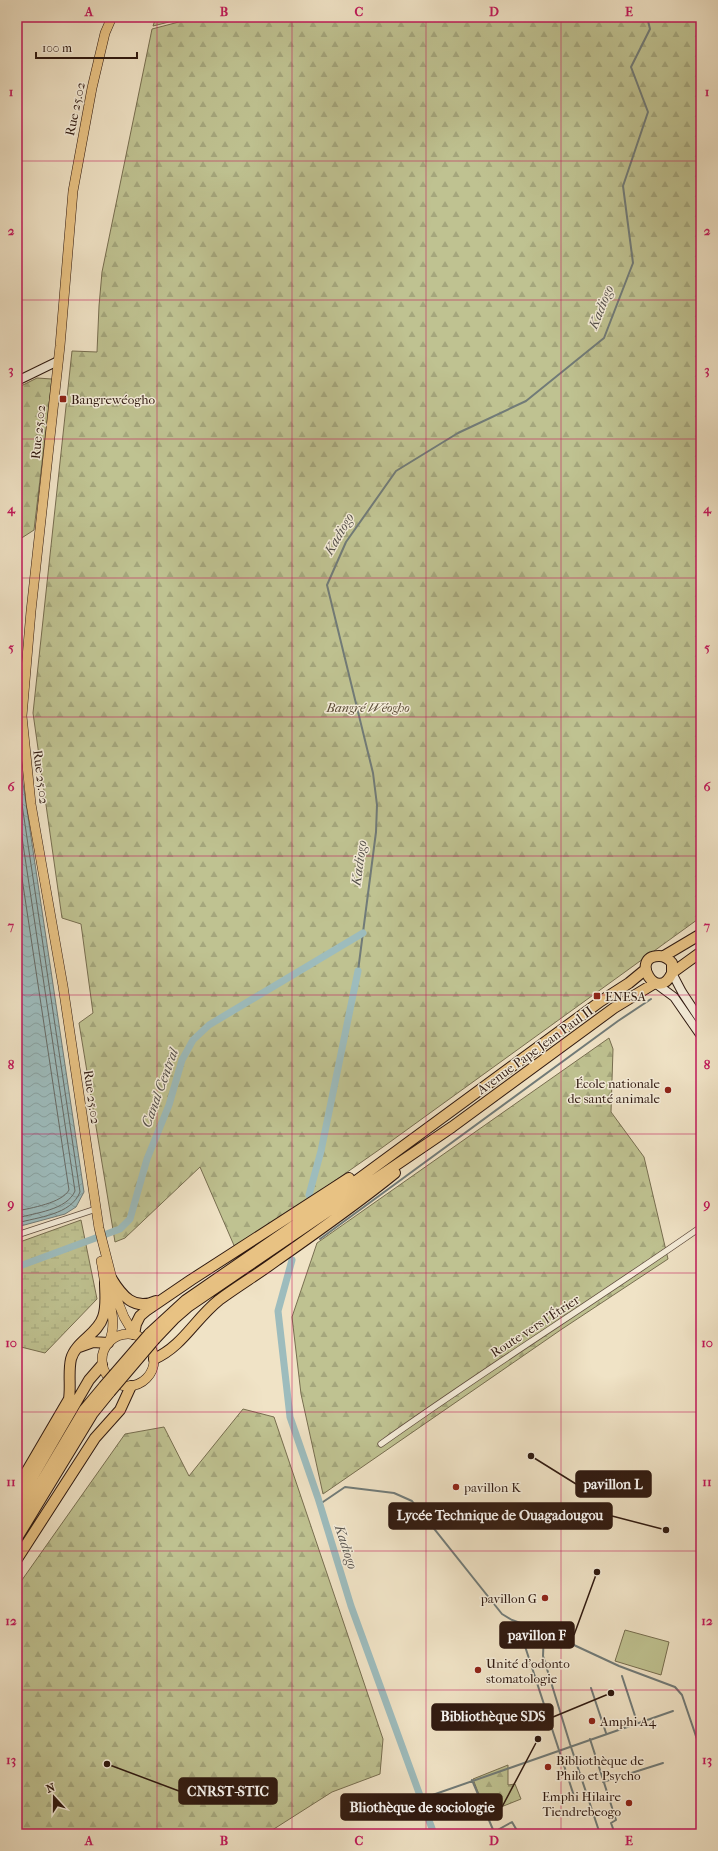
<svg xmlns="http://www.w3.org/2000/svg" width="718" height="1851" viewBox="0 0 718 1851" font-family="'IM FELL French Canon',serif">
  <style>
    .grass { fill: #bfc291; stroke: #776e50 }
    .forest { fill: url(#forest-firs); stroke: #776e50 }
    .wetland { fill: url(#wetland-marsh); stroke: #776e50 }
    .park { fill: url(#park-dots); stroke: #776e50 }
    .water { fill: url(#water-waves); stroke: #717b78 }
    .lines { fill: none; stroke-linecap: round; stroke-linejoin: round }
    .shore { stroke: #666a66; stroke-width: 1 }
    .stream { stroke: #717b78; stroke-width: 2 }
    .canal { stroke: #9dbcbd; stroke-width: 7 }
    .street-casing { stroke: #5f4c3e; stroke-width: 7 }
    .secondary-casing { stroke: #2f1910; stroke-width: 10 }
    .primary-casing { stroke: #2f1910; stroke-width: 10 }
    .highway-casing { stroke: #2f1910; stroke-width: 12 }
    .street { stroke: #f5edda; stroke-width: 5.5 }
    .secondary { stroke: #f5edda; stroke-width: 8 }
    .primary { stroke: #e8c283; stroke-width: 9 }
    .highway { stroke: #e8c283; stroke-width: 10 }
    .highway-bridge-casing { stroke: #2f1910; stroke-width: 12; stroke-linecap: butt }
    .highway-bridge { stroke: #e8c283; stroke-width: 10 }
    .grid { fill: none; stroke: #c2185b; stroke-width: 1; stroke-opacity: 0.55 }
    .poi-dot { fill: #8f2418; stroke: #f5edda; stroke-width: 1.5 }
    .labels { text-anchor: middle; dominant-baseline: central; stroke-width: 3; stroke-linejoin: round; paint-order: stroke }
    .street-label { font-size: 13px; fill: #2f1910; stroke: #f5edda }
    .poi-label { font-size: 13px; fill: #2f1910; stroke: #f5edda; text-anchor: start }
    .park-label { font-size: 13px; font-style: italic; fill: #5a4c37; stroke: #f5edda }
    .water-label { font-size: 14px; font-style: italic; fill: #56524d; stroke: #f5edda }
    .leader { fill: none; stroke: #2f1910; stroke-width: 1.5 }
    .callout-dot { fill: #2f1910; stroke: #f5edda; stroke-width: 1.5 }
    .callout { fill: #2f1910; stroke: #2f1910; stroke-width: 1.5 }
    .callout-label { font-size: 14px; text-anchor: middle; font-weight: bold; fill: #fff }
    .neatline { fill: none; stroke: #c2185b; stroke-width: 1.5 }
    .grid-label { font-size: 13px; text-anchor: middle; font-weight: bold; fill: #c2185b }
  </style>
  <defs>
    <pattern id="forest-firs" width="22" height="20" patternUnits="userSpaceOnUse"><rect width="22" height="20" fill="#bfc291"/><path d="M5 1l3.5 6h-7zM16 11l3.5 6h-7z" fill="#a4a67c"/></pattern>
    <pattern id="wetland-marsh" width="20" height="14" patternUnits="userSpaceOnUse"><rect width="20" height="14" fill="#bfc291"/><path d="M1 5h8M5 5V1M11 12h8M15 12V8" fill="none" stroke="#a4a67c"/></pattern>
    <pattern id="park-dots" width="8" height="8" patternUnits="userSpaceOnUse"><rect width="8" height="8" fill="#bfc291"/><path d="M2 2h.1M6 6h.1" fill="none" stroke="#a4a67c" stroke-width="1.8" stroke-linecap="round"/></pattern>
    <pattern id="water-waves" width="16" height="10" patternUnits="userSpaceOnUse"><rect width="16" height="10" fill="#9dbcbd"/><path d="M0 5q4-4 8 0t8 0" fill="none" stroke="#88a1a1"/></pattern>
  </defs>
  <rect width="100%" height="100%" fill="#f0e3c6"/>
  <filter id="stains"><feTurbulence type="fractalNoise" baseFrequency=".005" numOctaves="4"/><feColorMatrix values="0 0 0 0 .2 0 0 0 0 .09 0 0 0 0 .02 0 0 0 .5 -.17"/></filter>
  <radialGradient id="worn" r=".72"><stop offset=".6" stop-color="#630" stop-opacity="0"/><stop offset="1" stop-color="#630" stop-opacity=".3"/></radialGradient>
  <path class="grass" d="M625,1630L669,1642L661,1675L615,1661Z"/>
  <path class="forest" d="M198,17H701V917L383,1147L236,1250L200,1167L125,1238L115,1242L79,1023L93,1013L81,924L62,918L33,713L72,351L97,352L99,306L102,272L152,29Z
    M37,378L52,379L34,530L17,541V388Z
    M609,1038L613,1049L611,1112L644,1157L668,1259L562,1329L323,1494L301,1394L292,1317L317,1243Z
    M243,1409L274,1417L383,1739L380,1774L332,1792L266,1834H17V1587L125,1434L164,1427L189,1476Z
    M508,1765V1785L515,1784L521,1799L486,1813L473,1779Z"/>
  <path class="wetland" d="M81,1220L97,1299L45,1353L17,1346V1243Z"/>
  <path class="park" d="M156,17H189L153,26Z"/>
  <path class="water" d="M17,743L84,1192L76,1207L65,1214L17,1227Z"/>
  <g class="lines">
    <path class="shore" d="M17,771L80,1192C71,1215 38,1217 17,1223
      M17,804L75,1191C67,1210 35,1213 17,1218
      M17,845L69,1190C62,1203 31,1208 17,1211"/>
    <path class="stream" d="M358,971L376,832L377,805L373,773L327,585L346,542L396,471L458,433L526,401L604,338L633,263L623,186L648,112L631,67L650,29L647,17
      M320,1239L618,1021L651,999
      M320,1504L345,1487L394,1493L412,1501L502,1614L512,1620L548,1633L619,1666L675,1687L682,1695L701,1751
      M48,1519L100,1439
      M520,1631L574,1796
      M544,1631L543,1656L570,1744L600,1834
      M622,1676L637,1722
      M591,1688L606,1733
      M590,1739L616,1820L611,1823L615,1834
      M472,1780L494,1832L512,1822L519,1834
      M603,1782L663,1763
      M421,1799L673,1711"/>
    <path class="canal" d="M309,1195L321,1151L358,971
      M292,1260L278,1311L290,1417L318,1498L351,1606L434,1834
      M17,1267L120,1229L130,1219L147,1159L169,1105L182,1060L193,1040L209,1025L363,933"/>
    <g class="street-casing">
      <path id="street" d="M17,1235L96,1209
        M381,1444C486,1369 595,1301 701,1227"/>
    </g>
    <g class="secondary-casing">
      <path id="secondary" d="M17,381L58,361
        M672,973L682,992L701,1021
        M655,983L674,997L701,1036"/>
    </g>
    <g class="primary-casing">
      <path id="primary" d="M112,17L105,33L92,88L73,191L60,346L31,611L22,716L31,804L63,986L99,1228L118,1302L124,1317L134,1334
        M101,1261C103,1268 103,1276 105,1283C109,1304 118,1321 109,1342
        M102 1360a26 26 0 1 1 52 0a26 26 0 1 1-52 0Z"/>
    </g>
    <g class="highway-casing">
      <path id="highway" d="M664,956L701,934
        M672,973V963C669,959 665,956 659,956C629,956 657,1005 672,973L701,952
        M111,1278C122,1296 134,1311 156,1301
        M134,1334L136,1324L140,1316L147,1310L191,1280L349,1178
        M149,1334L186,1300L315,1211L601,1001L629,983L646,969
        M155,1339L174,1319L189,1306L452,1127L614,1008L655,983
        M79,1347L93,1342L108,1343
        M154,1359C183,1346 195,1319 219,1300C238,1286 258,1274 277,1260C317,1232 357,1204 395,1173
        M17,1488L69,1399C71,1386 68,1372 71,1359C76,1341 98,1334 103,1317C107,1306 105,1293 105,1283
        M17,1504L89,1380L102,1365
        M17,1523L84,1410L104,1386
        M17,1538L93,1413L110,1392
        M17,1559L95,1438L120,1410L131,1386"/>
    </g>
    <use href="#street" class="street"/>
    <use href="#secondary" class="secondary"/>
    <use href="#primary" class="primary"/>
    <use href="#highway" class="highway"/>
    <g class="highway-bridge-casing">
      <path id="highway-bridge" d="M104,1386L149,1334
        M110,1392L155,1339"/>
    </g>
    <use href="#highway-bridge" class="highway-bridge"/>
  </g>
  <path class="grid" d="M157,17V1834M292,17V1834M426,17V1834M561,17V1834M17,161H701M17,300H701M17,439H701M17,578H701M17,717H701M17,856H701M17,995H701M17,1134H701M17,1273H701M17,1412H701M17,1551H701M17,1690H701"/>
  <g class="poi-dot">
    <rect x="59" y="395" width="8" height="8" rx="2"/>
    <rect x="593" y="992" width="8" height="8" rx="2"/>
    <circle cx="668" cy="1090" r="4"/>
    <circle cx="456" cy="1487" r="4"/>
    <circle cx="545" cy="1598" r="4"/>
    <circle cx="478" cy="1670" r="4"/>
    <circle cx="592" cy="1721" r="4"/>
    <circle cx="548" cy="1767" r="4"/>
    <circle cx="629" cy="1803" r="4"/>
  </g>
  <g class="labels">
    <g class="street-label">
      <text transform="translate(75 109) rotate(-78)">Rue 25.02</text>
      <text transform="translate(38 432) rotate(-84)">Rue 25.02</text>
      <text transform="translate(41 777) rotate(83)">Rue 25.02</text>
      <text transform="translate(535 1050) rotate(-36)">Avenue Pape Jean Paul II</text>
      <text transform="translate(92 1097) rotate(82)">Rue 25.02</text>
      <text transform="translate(535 1326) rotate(-33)">Route vers l'Étrier</text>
    </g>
    <g class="poi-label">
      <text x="71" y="399">Bangrewéogho</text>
      <text x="605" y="996">ENESA</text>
      <text x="660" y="1083" text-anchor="end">École nationale<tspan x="660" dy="15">de santé animale</tspan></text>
      <text x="464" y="1487">pavillon K</text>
      <text x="537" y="1598" text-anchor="end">pavillon G</text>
      <text x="486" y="1663">Unité d'odonto<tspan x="486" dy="15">stomatologie</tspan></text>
      <text x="600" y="1721">Amphi A4</text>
      <text x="556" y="1760">Bibliothèque de<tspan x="556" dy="15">Philo et Psycho</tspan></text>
      <text x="621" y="1796" text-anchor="end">Emphi Hilaire<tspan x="621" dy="15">Tiendrebeogo</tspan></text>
    </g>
    <g class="park-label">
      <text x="368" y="707">Bangré Wéogho</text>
    </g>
    <g class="water-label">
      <text transform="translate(601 307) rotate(-68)">Kadiogo</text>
      <text transform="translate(339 534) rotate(-60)">Kadiogo</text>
      <text transform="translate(359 863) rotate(-82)">Kadiogo</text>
      <text transform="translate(160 1088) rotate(-70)">Canal Central</text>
      <text transform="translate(346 1547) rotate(72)">Kadiogo</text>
    </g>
  </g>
  <path class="leader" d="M531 1456L576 1484M666 1530L612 1516M597 1572L574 1635M611 1693L553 1717M107 1764L179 1791M538 1739L502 1807"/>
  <g class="callout-dot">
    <circle cx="531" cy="1456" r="4"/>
    <circle cx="666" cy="1530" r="4"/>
    <circle cx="597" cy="1572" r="4"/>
    <circle cx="611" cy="1693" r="4"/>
    <circle cx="107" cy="1764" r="4"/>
    <circle cx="538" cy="1739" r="4"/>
  </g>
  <g class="callout">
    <rect x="576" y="1471" width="75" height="26" rx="4"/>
    <rect x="389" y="1503" width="223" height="26" rx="4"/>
    <rect x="500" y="1622" width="74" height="26" rx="4"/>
    <rect x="432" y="1704" width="121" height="26" rx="4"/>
    <rect x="179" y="1778" width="98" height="26" rx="4"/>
    <rect x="341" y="1794" width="161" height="26" rx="4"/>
  </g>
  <g class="callout-label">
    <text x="613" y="1489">pavillon L</text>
    <text x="500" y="1520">Lycée Technique de Ouagadougou</text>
    <text x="537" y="1640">pavillon F</text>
    <text x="493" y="1721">Bibliothèque SDS</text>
    <text x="228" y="1796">CNRST-STIC</text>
    <text x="422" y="1812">Bliothèque de sociologie</text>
  </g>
  <rect width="718" height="1851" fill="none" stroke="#f0e3c6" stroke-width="44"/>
  <g transform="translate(54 1797) rotate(339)" stroke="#f5edda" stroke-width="3" paint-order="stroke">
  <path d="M0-3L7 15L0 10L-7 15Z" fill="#2f1910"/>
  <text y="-6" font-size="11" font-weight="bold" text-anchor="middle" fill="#2f1910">N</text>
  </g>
  <path d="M36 52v6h101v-6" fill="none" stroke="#2f1910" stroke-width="2"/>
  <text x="42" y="52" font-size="12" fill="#2f1910" stroke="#f5edda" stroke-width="3" paint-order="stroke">100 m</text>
  <rect x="22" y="22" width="674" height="1807" class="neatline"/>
  <g class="grid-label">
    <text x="89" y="16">A</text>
    <text x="224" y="16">B</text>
    <text x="359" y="16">C</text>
    <text x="494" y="16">D</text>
    <text x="629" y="16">E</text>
    <text x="11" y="96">1</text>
    <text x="707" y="96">1</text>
    <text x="11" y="235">2</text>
    <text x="707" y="235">2</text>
    <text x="11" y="374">3</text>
    <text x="707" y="374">3</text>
    <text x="11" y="513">4</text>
    <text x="707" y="513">4</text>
    <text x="11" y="652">5</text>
    <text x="707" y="652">5</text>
    <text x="11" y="791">6</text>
    <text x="707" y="791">6</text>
    <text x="11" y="930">7</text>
    <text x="707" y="930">7</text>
    <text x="11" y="1069">8</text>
    <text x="707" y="1069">8</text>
    <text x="11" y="1208">9</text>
    <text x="707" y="1208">9</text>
    <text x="11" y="1347">10</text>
    <text x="707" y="1347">10</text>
    <text x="11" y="1486">11</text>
    <text x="707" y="1486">11</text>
    <text x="11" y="1625">12</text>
    <text x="707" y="1625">12</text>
    <text x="11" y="1764">13</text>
    <text x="707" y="1764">13</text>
    <text x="89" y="1845">A</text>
    <text x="224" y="1845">B</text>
    <text x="359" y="1845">C</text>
    <text x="494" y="1845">D</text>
    <text x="629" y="1845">E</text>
  </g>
  <rect width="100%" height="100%" filter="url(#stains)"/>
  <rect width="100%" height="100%" fill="url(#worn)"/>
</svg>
